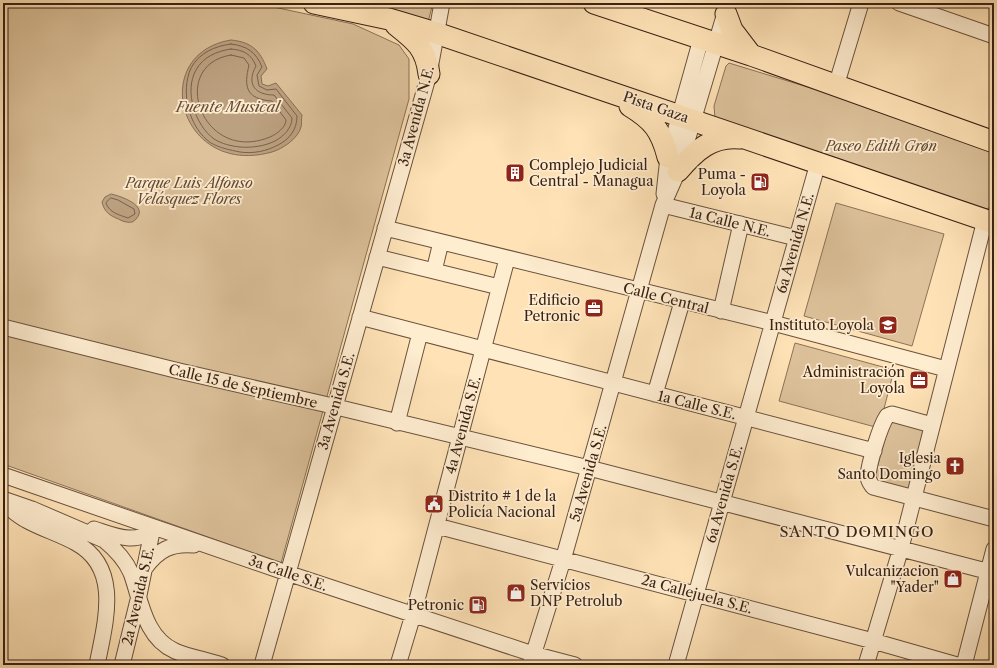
<svg xmlns="http://www.w3.org/2000/svg" width="997" height="668" viewBox="0 0 997 668" font-family="'Libre Caslon Text',serif">
  <style>
    .green { fill: #ddc29b; stroke: #8b7258 }
    .water { fill: #bca180; stroke: #886e55 }
    .lines { fill: none; stroke-linecap: round; stroke-linejoin: round }
    .shore { stroke: #7a614a; stroke-width: 1 }
    .minor-casing { stroke: #6a523d; stroke-width: 17 }
    .highway-casing { stroke: #392114; stroke-width: 23 }
    .minor { stroke: #ffedd0; stroke-width: 15 }
    .highway { stroke: #ffe3b7; stroke-width: 21 }
    .labels { text-anchor: middle; dominant-baseline: central; stroke-width: 3.5; stroke-linejoin: round; paint-order: stroke }
    .street-label { font-size: 14px; fill: #392114; stroke: #ffedd0 }
    .park-label { font-size: 14px; font-style: italic; fill: #624936; stroke: #ffedd0 }
    .poi-label { font-size: 14px; fill: #392114; stroke: #ffedd0; text-anchor: end }
    .water-label { font-size: 15px; font-style: italic; fill: #674e3a; stroke: #ffedd0 }
    .neighbourhood-label { font-size: 15px; letter-spacing: 1px; fill: #392114; stroke: #ffedd0 }
  </style>
  <rect width="100%" height="100%" fill="#ffe3b7"/>
  <filter id="stains"><feTurbulence type="fractalNoise" baseFrequency=".005" numOctaves="4"/><feColorMatrix values="0 0 0 0 .2 0 0 0 0 .09 0 0 0 0 .02 0 0 0 .5 -.17"/></filter>
  <radialGradient id="worn" r=".72"><stop offset=".6" stop-color="#630" stop-opacity="0"/><stop offset="1" stop-color="#630" stop-opacity=".3"/></radialGradient>
  <path class="green" d="M3,3H255L353,24L399,45L409,59V99L281,563L3,464Z
    M354,3H433L428,22Z
    M729,63L814,89L994,150V198L988,209H978L715,118L714,106L726,66Z
    M836,203L944,234L912,346L804,316Z
    M795,343L894,370L879,428L779,401Z
    M890,420L925,431L909,489L904,491L874,479Z"/>
  <path class="water" d="M231,40C251,42 260,50 267,69L261,76L262,84L268,86L276,83L302,115C301,119 302,124 301,127C298,139 282,149 272,152C179,178 147,54 231,40Z
    M111,194C121,196 149,206 136,219C134,222 130,223 127,222C123,222 119,219 116,218C107,214 104,210 102,202L105,197Z"/>
  <g class="lines">
    <path class="shore" d="M231,44C247,46 256,52 262,67L257,75L259,86L267,90L276,89L297,116C297,129 290,139 278,145C267,151 253,154 240,152C230,150 220,148 211,143C189,128 180,92 191,68C199,53 215,46 231,44Z
      M231,49C244,50 251,54 256,66C246,84 255,95 274,95L292,118C292,128 284,136 275,141C265,146 252,148 240,147C231,146 222,144 214,139C195,125 184,91 196,70C203,57 217,51 231,49Z
      M231,55L244,58L249,65C244,86 245,99 272,101L286,120C286,127 277,134 270,137C202,165 167,65 231,55Z
      M111,198L118,200L134,209L135,214L128,218C120,215 109,213 106,203Z"/>
    <g class="minor-casing">
      <path id="minor" d="M899,3L994,36
        M836,86L861,3
        M664,194L668,157L701,39
        M663,205L796,238
        M385,228L773,323L946,369
        M377,257L499,287
        M434,271L441,242
        M721,311L741,224
        M360,317L874,451
        M3,327L179,371L324,404L589,468L994,573
        M655,394L682,302
        M397,423L420,333
        M932,425L892,414L887,416C880,426 869,463 868,476C868,481 870,483 873,487L994,519
        M3,475L287,573L533,654L575,665
        M3,499L32,509L104,540C115,549 125,559 131,573C141,600 144,637 175,651C189,657 207,660 222,665
        M4,504C11,509 18,516 26,520C42,529 60,534 76,543C122,568 105,623 97,665
        M437,526L873,641L957,665
        M94,529C113,535 139,547 153,527
        M145,568C158,550 171,543 194,545
        M122,665L138,600L153,527
        M262,665L429,74L442,3
        M398,665L413,615L507,259
        M530,665L563,560L663,205L678,171L728,3
        M676,665L818,163
        M866,665L901,548L985,220
        M964,665L994,549"/>
    </g>
    <g class="highway-casing">
      <path id="highway" d="M314,3L389,19L436,33L994,223
        M594,3L751,55L994,142
        M726,14L732,30L751,55
        M396,25C415,40 426,48 429,74
        M630,106C653,120 661,130 668,157
        M678,171C695,151 712,135 740,138"/>
    </g>
    <use href="#minor" class="minor"/>
    <use href="#highway" class="highway"/>
  </g>
  <defs>
    <g id="building-square" transform="scale(1)"><rect x="-9" y="-9" width="18" height="18" rx="4" fill="#8f2418" stroke="#ffedd0"/><path d="M-4-6H4V6H1V3H-1V6H-4ZM-2.5-4.3h1.7v1.8h-1.7ZM.8-4.3h1.7v1.8H.8ZM-2.5-1h1.7V.8h-1.7ZM.8-1h1.7V.8H.8Z" fill="#fff"/></g>
    <g id="fuel-square" transform="scale(1)"><rect x="-9" y="-9" width="18" height="18" rx="4" fill="#8f2418" stroke="#ffedd0"/><path d="M-5.5-6h7V0h2V4h1.3V-2.5L3-4.5l.8-.8L6-3V5H2.5V1h-1V6h-7ZM-4.2-4.7v3.2H.2V-4.7Z" fill="#fff"/></g>
    <g id="office-square" transform="scale(1)"><rect x="-9" y="-9" width="18" height="18" rx="4" fill="#8f2418" stroke="#ffedd0"/><path d="M-6-3h4V-5.5h4V-3h4V5H-6ZM-1-4.5V-3h2v-1.5ZM-6 0V1H6V0Z" fill="#fff"/></g>
    <g id="school-square" transform="scale(1)"><rect x="-9" y="-9" width="18" height="18" rx="4" fill="#8f2418" stroke="#ffedd0"/><path d="M0-5L7-2L0 1L-7-2ZM-4 1L0 2.5L4 1V4Q0 6-4 4Z" fill="#fff"/></g>
    <g id="church-square" transform="scale(1)"><rect x="-9" y="-9" width="18" height="18" rx="4" fill="#8f2418" stroke="#ffedd0"/><path d="M-1.2-6h2.4v3.5h3.3v2.4h-3.3V6h-2.4V-.1h-3.3v-2.4h3.3Z" fill="#fff"/></g>
    <g id="civic-square" transform="scale(1)"><rect x="-9" y="-9" width="18" height="18" rx="4" fill="#8f2418" stroke="#ffedd0"/><path d="M-.6-6.5H3V-4.5H.6V-3L4-1V1h2V6H-6V1h2V-1L-.6-3ZM-1.2 2.5V6h2.4V2.5Z" fill="#fff"/></g>
    <g id="shop-square" transform="scale(1)"><rect x="-9" y="-9" width="18" height="18" rx="4" fill="#8f2418" stroke="#ffedd0"/><path d="M-5-2.5h2.3a2.7 3.5 0 0 1 5.4 0H5L5.5 6h-11ZM-1.5-2.5h3a1.5 2.3 0 0 0-3 0Z" fill="#fff"/></g>
  </defs>
  <g fill-rule="evenodd">
    <use href="#building-square" x="515" y="173"/>
    <use href="#fuel-square" x="760" y="182"/>
    <use href="#office-square" x="594" y="308"/>
    <use href="#school-square" x="888" y="325"/>
    <use href="#office-square" x="919" y="380"/>
    <use href="#church-square" x="955" y="466"/>
    <use href="#civic-square" x="434" y="504"/>
    <use href="#shop-square" x="953" y="579"/>
    <use href="#shop-square" x="516" y="593"/>
    <use href="#fuel-square" x="478" y="605"/>
  </g>
  <g class="labels">
    <g class="street-label">
      <text transform="translate(656 107) rotate(19)">Pista Gaza</text>
      <text transform="translate(416 116) rotate(-75)">3a Avenida N.E.</text>
      <text transform="translate(730 222) rotate(14)">1a Calle N.E.</text>
      <text transform="translate(795 243) rotate(-74)">6a Avenida N.E.</text>
      <text transform="translate(666 298) rotate(14)">Calle Central</text>
      <text transform="translate(243 386) rotate(13)">Calle 15 de Septiembre</text>
      <text transform="translate(336 401) rotate(-74)">3a Avenida S.E.</text>
      <text transform="translate(697 405) rotate(14)">1a Calle S.E.</text>
      <text transform="translate(463 425) rotate(-75)">4a Avenida S.E.</text>
      <text transform="translate(588 473) rotate(-74)">5a Avenida S.E.</text>
      <text transform="translate(724 494) rotate(-74)">6a Avenida S.E.</text>
      <text transform="translate(288 573) rotate(19)">3a Calle S.E.</text>
      <text transform="translate(697 594) rotate(15)">2a Callejuela S.E.</text>
      <text transform="translate(138 596) rotate(-77)">2a Avenida S.E.</text>
    </g>
    <g class="park-label">
      <text x="881" y="146">Paseo Edith Grøn</text>
      <text x="189" y="183">Parque Luis Alfonso<tspan x="189" dy="16">Velásquez Flores</tspan></text>
    </g>
    <g class="poi-label">
      <text x="529" y="165" text-anchor="start">Complejo Judicial<tspan x="529" dy="16">Central - Managua</tspan></text>
      <text x="746" y="174">Puma -<tspan x="746" dy="16">Loyola</tspan></text>
      <text x="580" y="300">Edificio<tspan x="580" dy="16">Petronic</tspan></text>
      <text x="874" y="325">Instituto Loyola</text>
      <text x="905" y="372">Administración<tspan x="905" dy="16">Loyola</tspan></text>
      <text x="941" y="458">Iglesia<tspan x="941" dy="16">Santo Domingo</tspan></text>
      <text x="448" y="496" text-anchor="start">Distrito # 1 de la<tspan x="448" dy="16">Policía Nacional</tspan></text>
      <text x="939" y="571">Vulcanizacion<tspan x="939" dy="16">"Yader"</tspan></text>
      <text x="530" y="585" text-anchor="start">Servicios<tspan x="530" dy="16">DNP Petrolub</tspan></text>
      <text x="464" y="605">Petronic</text>
    </g>
    <g class="water-label">
      <text x="228" y="106">Fuente Musical</text>
    </g>
    <g class="neighbourhood-label">
      <text x="857" y="531">SANTO DOMINGO</text>
    </g>
  </g>
  <rect width="997" height="668" fill="none" stroke="#ffe3b7" stroke-width="16"/>
  <rect x="4" y="4" width="989" height="660" fill="none" stroke="#392114" stroke-width="2"/>
  <rect x="8" y="8" width="981" height="652" fill="none" stroke="#392114"/>
  <rect width="100%" height="100%" filter="url(#stains)"/>
  <rect width="100%" height="100%" fill="url(#worn)"/>
</svg>
